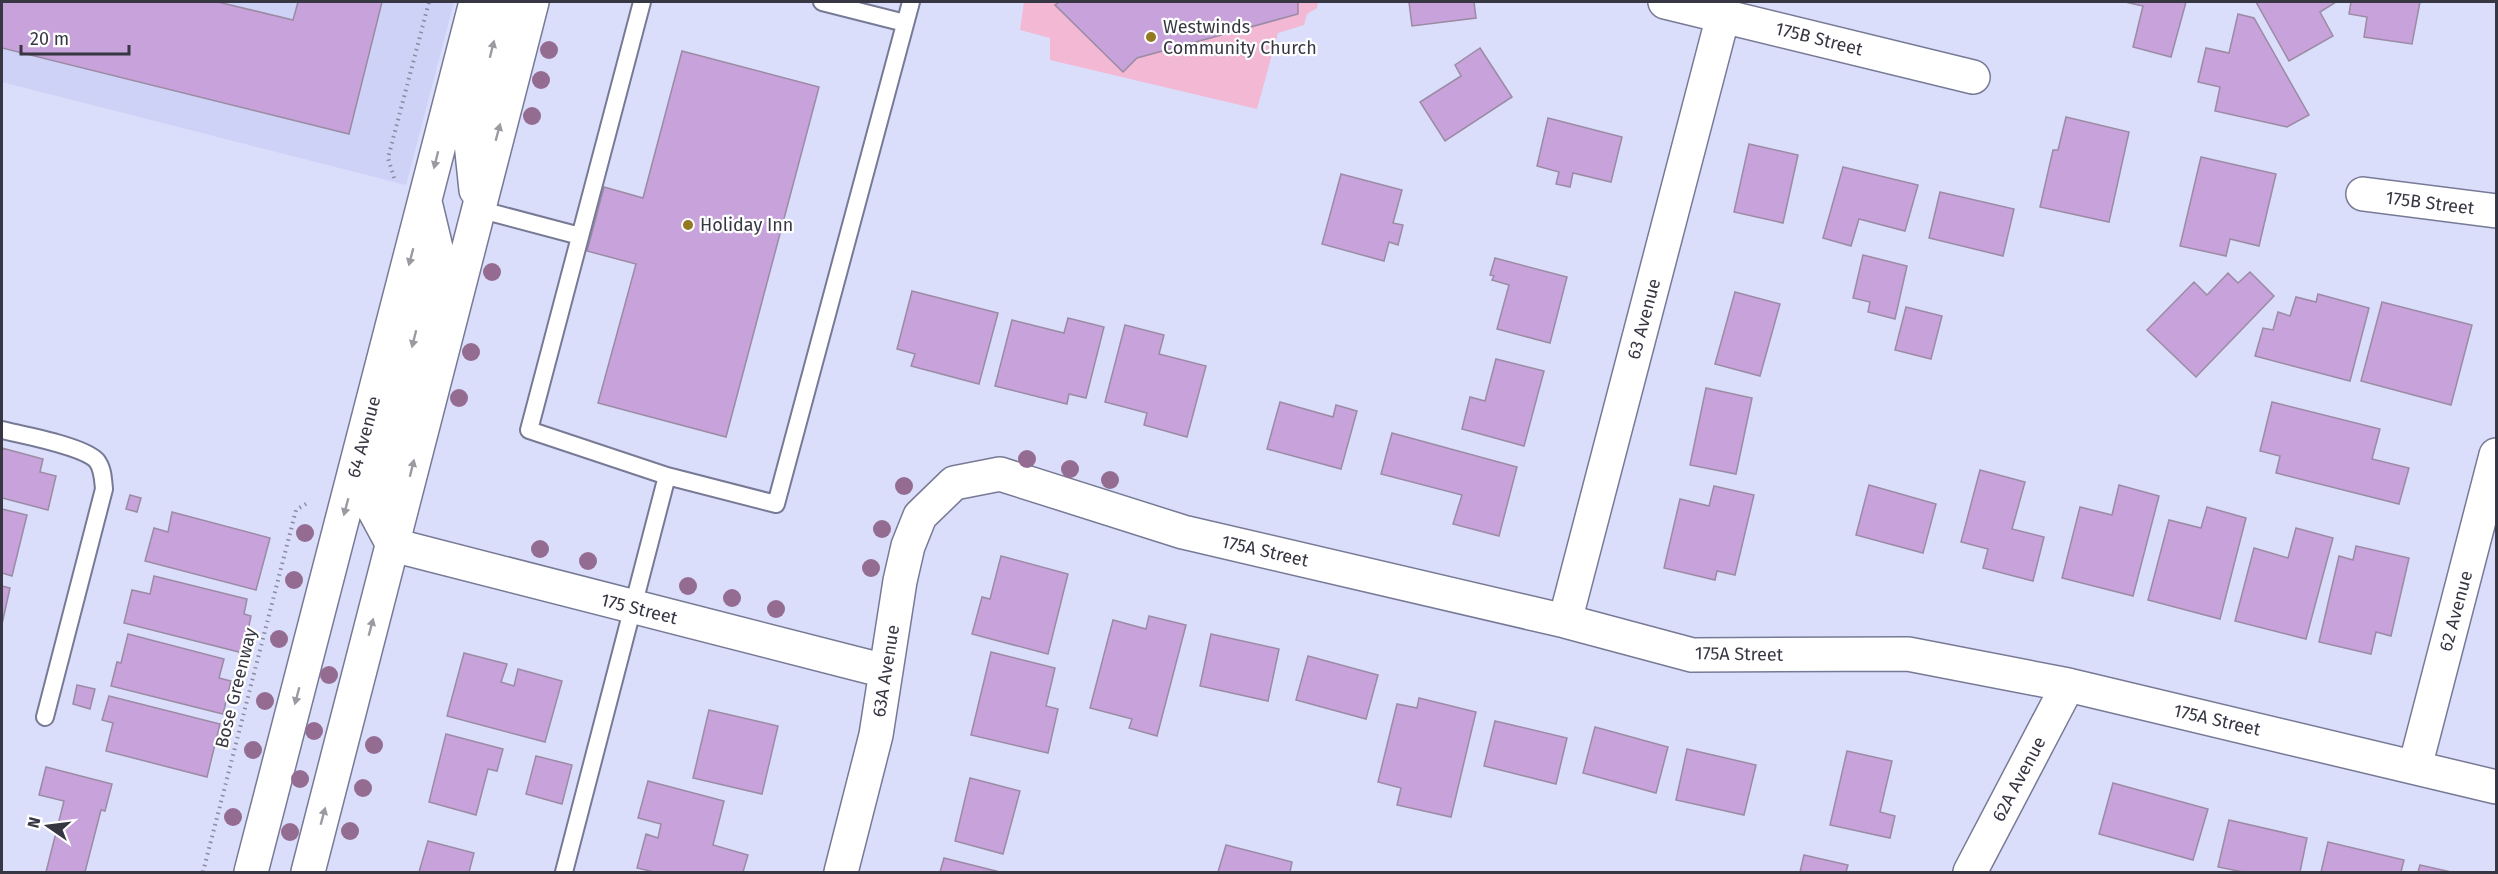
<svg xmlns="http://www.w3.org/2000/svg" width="2498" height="874" viewBox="0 0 2498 874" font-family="'Fira Sans',sans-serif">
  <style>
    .built { fill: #cdd2f6 }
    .green { fill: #f2b8d4 }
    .building { fill: #c7a2db; stroke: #9b8ba3; stroke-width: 1.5 }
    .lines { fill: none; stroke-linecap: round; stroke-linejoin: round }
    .service-casing { stroke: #777a95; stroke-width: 20 }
    .minor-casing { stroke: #777a95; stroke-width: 36 }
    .secondary-casing { stroke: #777a95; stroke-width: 36 }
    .path { stroke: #898ca0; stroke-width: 4; stroke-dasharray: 1.5 4.5; stroke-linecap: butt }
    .service { stroke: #fff; stroke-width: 16 }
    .minor { stroke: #fff; stroke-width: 33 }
    .secondary { stroke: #fff; stroke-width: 33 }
    .tree { fill: #946c92 }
    .oneway { fill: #9a9ba1 }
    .poi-dot { fill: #957921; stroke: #fff; stroke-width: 2 }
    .labels { text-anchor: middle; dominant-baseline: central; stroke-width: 4.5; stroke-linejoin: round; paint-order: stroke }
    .poi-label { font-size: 18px; fill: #363743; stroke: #fff; text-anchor: start }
    .street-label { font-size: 18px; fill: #363743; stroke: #fff }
  </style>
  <rect width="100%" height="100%" fill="#dadefb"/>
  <path class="built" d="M2,2H454L406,185L2,82Z"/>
  <path class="green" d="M1024,2H1318L1317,8L1307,14L1304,25L1278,33L1257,109L1050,60V38L1020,30Z"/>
  <path class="building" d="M2,2H218L293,20L298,2H382L349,134L2,48Z
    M1059,2H1298V14L1137,58L1123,72L1055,5Z
    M1409,2H1474L1476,18L1412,26Z
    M2125,2H2186L2171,57L2133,47L2143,6Z
    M2256,2H2336L2320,12L2333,36L2289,61Z
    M2351,2H2420L2412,44L2364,37L2367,17L2349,14Z
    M2238,14L2254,18L2309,115L2287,127L2215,111L2220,87L2198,82L2206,48L2229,53Z
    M1480,48L1512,97L1445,141L1420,102L1461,76L1455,65Z
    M682,51L819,87L726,437L598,403L636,264L587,251L604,187L643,198Z
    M2066,117L2129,132L2109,222L2040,207L2053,150H2058Z
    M1548,118L1622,137L1611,182L1573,173L1570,187L1556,184L1559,172L1537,166Z
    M1749,144L1798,155L1783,223L1734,212Z
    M2201,157L2276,174L2259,246L2230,239L2226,256L2180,246Z
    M1843,167L1918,185L1905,231L1859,219L1851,246L1823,238Z
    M1341,174L1402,190L1393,223L1403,225L1398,245L1389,242L1384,261L1322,244Z
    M1940,192L2014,209L2003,256L1929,238Z
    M1863,255L1907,266L1895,319L1868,312L1870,302L1853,298Z
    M1495,258L1567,277L1550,343L1497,329L1509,285L1492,280L1494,276L1490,275Z
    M2250,272L2274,296L2196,377L2147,330L2194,282L2207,295L2228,273L2238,283Z
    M912,291L998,313L979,384L911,366L915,354L897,349Z
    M1735,292L1780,304L1760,376L1715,364Z
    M2318,294L2369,308L2350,381L2255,356L2263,328L2273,330L2278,312L2290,316L2296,297L2316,302Z
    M2382,302L2472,325L2451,405L2361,381Z
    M1906,307L1942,316L1931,359L1895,350Z
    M1068,318L1104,327L1086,398L1069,394L1067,404L995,386L1012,320L1064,333Z
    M1125,325L1164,335L1159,354L1206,366L1187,437L1144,425L1147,413L1105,402Z
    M1496,359L1544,371L1524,446L1462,429L1470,397L1485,401Z
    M1706,388L1752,398L1736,474L1690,465Z
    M1280,402L1333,417L1336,405L1357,411L1341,469L1267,449Z
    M2272,402L2380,429L2372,459L2409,468L2399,504L2276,473L2280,456L2260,451Z
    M1392,433L1517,467L1499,536L1453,524L1462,495L1381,474Z
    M2,448L43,459L40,472L56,476L48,510L2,498Z
    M1980,470L2025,482L2012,529L2044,537L2033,581L1983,568L1988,549L1961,542Z
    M1869,485L1936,504L1923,553L1856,535Z
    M2119,485L2159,496L2133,596L2062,578L2080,507L2112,515Z
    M1714,486L1754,495L1735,575L1717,571L1715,580L1664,568L1680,499L1709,506Z
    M130,495L141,498L137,512L126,509Z
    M2207,507L2246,518L2220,619L2148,600L2169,520L2201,528Z
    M2,509L27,515L12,576L2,573Z
    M172,512L270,538L256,590L145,561L154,528L168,532Z
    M2296,528L2333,538L2306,639L2235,621L2254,548L2288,558Z
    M2356,546L2409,558L2391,636L2376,632L2371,654L2319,642L2339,556L2353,560Z
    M1001,556L1068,574L1048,654L972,634L982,597L990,599Z
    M154,576L247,599L244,614L251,616L243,653L124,623L132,590L150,594Z
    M2,586L10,588L2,624Z
    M1149,616L1186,625L1157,736L1129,728L1132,719L1090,708L1113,620L1146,629Z
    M128,634L224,659L219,678L231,681L223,714L111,686L117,662L121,663Z
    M1211,634L1279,649L1268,701L1200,686Z
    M991,652L1055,668L1046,706L1058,709L1048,753L971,735Z
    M464,653L507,664L501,682L514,686L518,669L562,681L545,742L447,716Z
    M1308,656L1378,675L1366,719L1296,700Z
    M77,685L95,689L90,709L73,704Z
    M109,696L220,724L207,777L106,751L113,723L102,720Z
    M1419,698L1476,712L1451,817L1397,805L1401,788L1378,782L1397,704L1417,708Z
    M709,710L778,726L762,794L693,778Z
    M1495,721L1567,738L1556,784L1484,766Z
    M1595,727L1668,747L1656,793L1583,773Z
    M446,734L503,749L497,771L488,769L476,815L429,802Z
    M1687,749L1756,765L1744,815L1676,800Z
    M1847,751L1892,761L1880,812L1895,816L1890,838L1830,825Z
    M536,756L572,765L562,804L526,794Z
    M46,767L112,784L105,811L101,810L85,872H46L64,801L39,795Z
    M970,778L1020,791L1003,854L955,841Z
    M648,781L724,801L713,845L748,855L743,872H654L637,868L646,834L658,838L661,824L638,818Z
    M2113,783L2208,809L2193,860L2099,834Z
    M2229,820L2307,838L2300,872H2243L2218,867Z
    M428,841L474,853L469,872H419Z
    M2328,842L2404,860L2401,872H2321Z
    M1226,845L1292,862L1290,872H1218Z
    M1804,855L1848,865L1846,872H1800Z
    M944,858L1000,872H940Z
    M2420,865L2451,872H2418Z"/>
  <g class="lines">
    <g class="service-casing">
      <path id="service" d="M642,2L529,430L667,476
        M822,2L905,23
        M478,209L580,236
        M2,430C22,435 84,446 97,461C103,469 103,480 104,489L45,717
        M564,872L667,476L776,504L911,2"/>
    </g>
    <g class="minor-casing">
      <path id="minor" d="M1665,2L1973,77
        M2363,194L2496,211
        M393,545L885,671
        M1565,621L1723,16
        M2415,767L2496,455
        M841,872L876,735L900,581L908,546L920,516L954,483L1000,474L1183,532L1565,621L1692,655L1908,654L2068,685L2496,787
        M1970,872L2068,685"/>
    </g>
    <g class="secondary-casing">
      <path id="secondary" d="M476,190L470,133L504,2
        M393,545L372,506L437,252L426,206
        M251,872L476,2
        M308,872L532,2"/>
    </g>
    <path class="path" d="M394,178L388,158L429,2
      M203,872L296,510L309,502"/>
    <use href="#service" class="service"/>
    <use href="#minor" class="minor"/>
    <use href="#secondary" class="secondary"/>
  </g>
  <g class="tree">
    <circle cx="549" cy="50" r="9"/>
    <circle cx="541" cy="80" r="9"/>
    <circle cx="532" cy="116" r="9"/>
    <circle cx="492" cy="272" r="9"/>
    <circle cx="471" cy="352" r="9"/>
    <circle cx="459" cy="398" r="9"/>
    <circle cx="1027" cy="459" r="9"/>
    <circle cx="1070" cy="469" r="9"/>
    <circle cx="1110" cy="480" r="9"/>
    <circle cx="904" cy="486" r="9"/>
    <circle cx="882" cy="529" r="9"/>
    <circle cx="305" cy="533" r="9"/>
    <circle cx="540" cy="549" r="9"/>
    <circle cx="588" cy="561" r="9"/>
    <circle cx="871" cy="568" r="9"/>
    <circle cx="294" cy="580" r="9"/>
    <circle cx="688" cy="586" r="9"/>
    <circle cx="732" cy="598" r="9"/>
    <circle cx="776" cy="609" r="9"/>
    <circle cx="279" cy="639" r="9"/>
    <circle cx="329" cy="675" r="9"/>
    <circle cx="265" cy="701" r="9"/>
    <circle cx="314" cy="731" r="9"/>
    <circle cx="374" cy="745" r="9"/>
    <circle cx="253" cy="750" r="9"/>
    <circle cx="300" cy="779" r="9"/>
    <circle cx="363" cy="788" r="9"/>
    <circle cx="233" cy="817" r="9"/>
    <circle cx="350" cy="831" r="9"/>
    <circle cx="290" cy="832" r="9"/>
  </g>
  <defs><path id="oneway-solid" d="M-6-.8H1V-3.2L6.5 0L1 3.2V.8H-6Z" transform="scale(1.5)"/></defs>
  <g class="oneway">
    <use href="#oneway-solid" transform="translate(492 49) rotate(-76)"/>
    <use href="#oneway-solid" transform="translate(498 132) rotate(-75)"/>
    <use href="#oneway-solid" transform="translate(436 160) rotate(104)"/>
    <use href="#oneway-solid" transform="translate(411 257) rotate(105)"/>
    <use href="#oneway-solid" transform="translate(414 339) rotate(104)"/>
    <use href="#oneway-solid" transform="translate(412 468) rotate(-76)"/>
    <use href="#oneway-solid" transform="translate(346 507) rotate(105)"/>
    <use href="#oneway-solid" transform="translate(371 627) rotate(-75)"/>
    <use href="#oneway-solid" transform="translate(297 696) rotate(105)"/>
    <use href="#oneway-solid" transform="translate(323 816) rotate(-75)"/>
  </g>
  <g class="poi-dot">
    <circle cx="1151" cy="37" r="6"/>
    <circle cx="688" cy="225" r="6"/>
  </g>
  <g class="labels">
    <g class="poi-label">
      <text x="1163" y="27">Westwinds<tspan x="1163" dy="21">Community Church</tspan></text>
      <text x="700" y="225">Holiday Inn</text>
    </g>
    <g class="street-label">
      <text transform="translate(1819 39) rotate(14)">175B Street</text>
      <text transform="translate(2430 203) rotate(7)">175B Street</text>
      <text transform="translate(1644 319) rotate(-75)">63 Avenue</text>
      <text transform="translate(364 437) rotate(-75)">64 Avenue</text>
      <text transform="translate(1265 551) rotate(13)">175A Street</text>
      <text transform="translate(639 609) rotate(14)">175 Street</text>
      <text transform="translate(2456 611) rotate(-75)">62 Avenue</text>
      <text transform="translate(1739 654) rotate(1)">175A Street</text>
      <text transform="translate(886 671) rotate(-81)">63A Avenue</text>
      <text transform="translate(236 688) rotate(-76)">Bose Greenway</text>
      <text transform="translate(2217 720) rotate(13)">175A Street</text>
      <text transform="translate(2019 779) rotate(-62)">62A Avenue</text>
    </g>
  </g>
  <rect width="2498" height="874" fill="none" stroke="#363743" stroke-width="6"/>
  <g transform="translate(48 826) rotate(284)" stroke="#ffffff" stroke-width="4.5" paint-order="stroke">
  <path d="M0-4.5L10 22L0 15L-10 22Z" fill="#363743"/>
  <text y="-9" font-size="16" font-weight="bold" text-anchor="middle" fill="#363743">N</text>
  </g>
  <path d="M21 45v9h108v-9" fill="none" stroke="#363743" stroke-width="3"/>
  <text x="30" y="45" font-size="18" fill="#363743" stroke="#ffffff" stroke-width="4.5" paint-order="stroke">20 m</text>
</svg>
